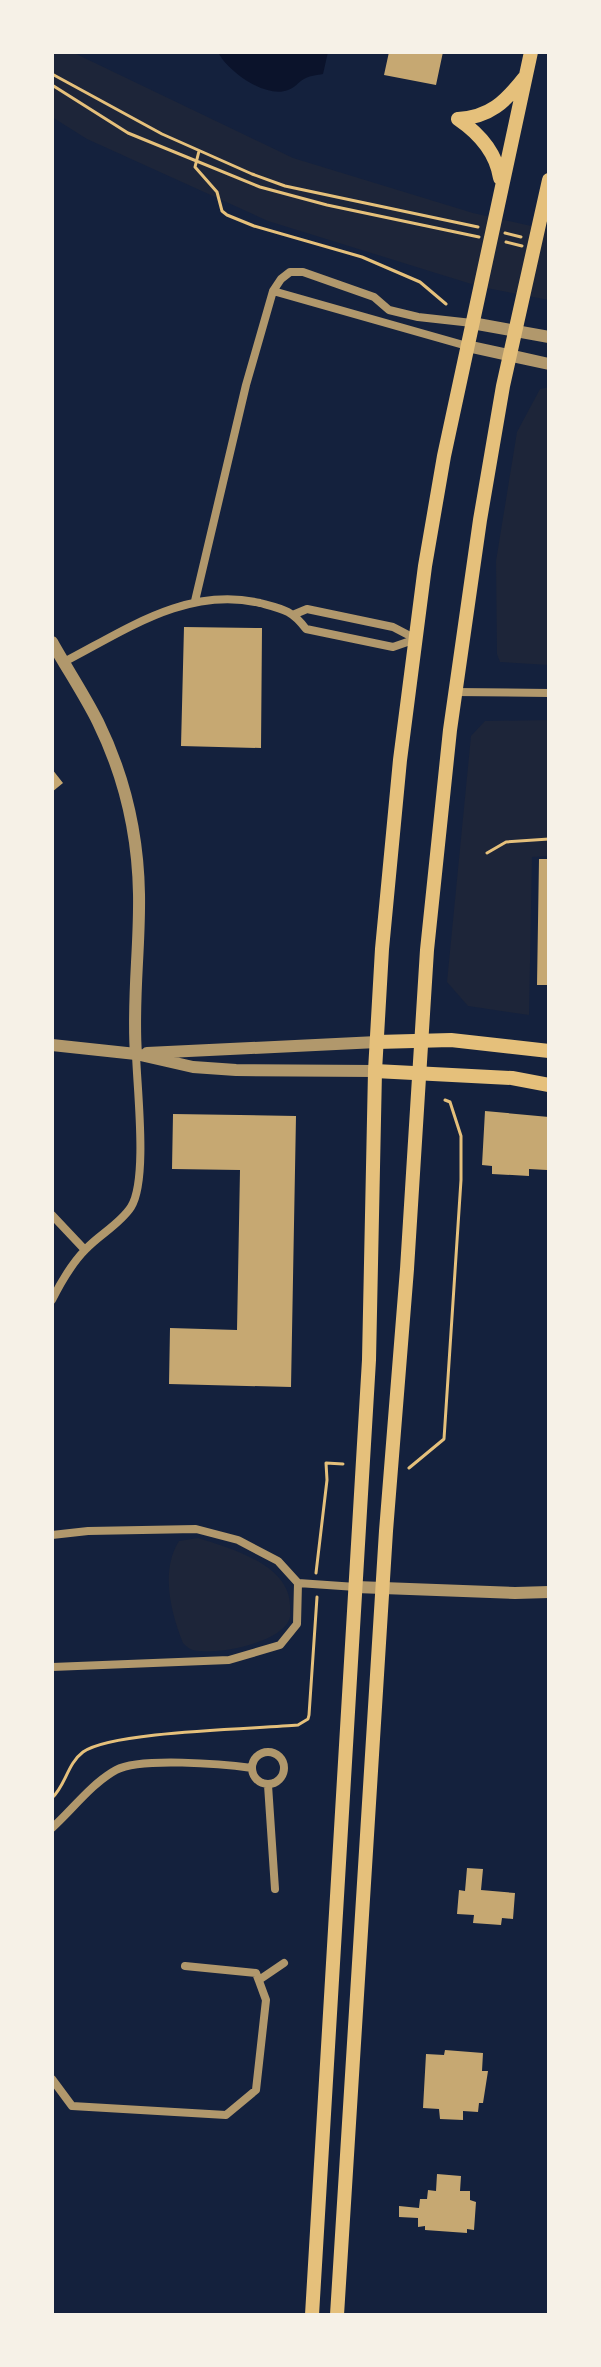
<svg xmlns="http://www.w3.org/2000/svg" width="601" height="2367" viewBox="0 0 601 2367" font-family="Cabin,sans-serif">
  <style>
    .green { fill: #1d2539 }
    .water { fill: #0b132b }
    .building { fill: #c6a872 }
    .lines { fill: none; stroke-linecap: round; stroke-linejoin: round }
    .path { stroke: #e5c07b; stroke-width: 3 }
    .minor { stroke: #b1986c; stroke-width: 8 }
    .tertiary { stroke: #b1986c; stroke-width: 12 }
    .secondary { stroke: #e5c07b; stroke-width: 14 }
    .primary { stroke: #e5c07b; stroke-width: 14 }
  </style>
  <rect width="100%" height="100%" fill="#14213d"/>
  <path class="green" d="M52,52H72L293,158L473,213L549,230V300L481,287L268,221L87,139L52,117Z
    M549,387V665L500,662L497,654L496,561L517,432L540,389Z
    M549,720V856L532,857L529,1015L468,1006L447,982L471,736L485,721Z
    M198,1538C230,1548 292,1565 290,1608C290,1612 291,1616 289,1620C280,1643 215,1656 193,1650C189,1649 186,1646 183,1643C171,1613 160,1571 179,1541Z"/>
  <path class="water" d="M218,52H328L323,74C317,75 309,76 304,79C298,82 295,88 288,90C266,99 227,71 218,52Z"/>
  <path class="building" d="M389,52H443L436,85L384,75Z
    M184,627L262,628L261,748L181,746Z
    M52,769L63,783L52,792Z
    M539,859H549V985H537Z
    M485,1111L549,1117L547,1170L529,1169V1176L492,1174V1166L482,1165Z
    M173,1114L296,1116L291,1387L169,1384L170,1328L237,1330L240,1170L172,1169Z
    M467,1868L483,1869L481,1890L515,1893L513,1919L502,1918L501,1925L473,1923L474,1915L457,1914L459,1890L465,1891Z
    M445,2050L483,2053L482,2071H488L483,2103H479L478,2112L463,2111V2120L440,2119L439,2109L423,2108L426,2054L444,2055Z
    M437,2174L461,2176L460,2191H470V2200L476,2202L474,2230L467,2229V2233L425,2230V2226L418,2227V2218L399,2217V2206L419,2208L420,2199H427L428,2190L436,2191Z"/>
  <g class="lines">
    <path class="path" d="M52,74L162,134L252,174L285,186L478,227
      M52,85L128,133L260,187L327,205L479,237
      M199,151L195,167L217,192L222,211L227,215L254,226L362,257L420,282L446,304
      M505,233L521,237
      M506,242L522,246
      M487,853L506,842L549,839
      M409,1468L444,1439L461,1180V1136L450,1102L445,1100
      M316,1573L327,1480L326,1463L343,1464
      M52,1798C66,1785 67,1764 83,1752C112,1731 255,1729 298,1725L308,1719L309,1715L317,1597"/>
    <path class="minor" d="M273,291L467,346
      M195,601L246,385L273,291L281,279L290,272H303L374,297L389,310L418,317L472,323
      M295,614L307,609L393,627L416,639
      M64,662C126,630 187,586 260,603C283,609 292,610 306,629L393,647L416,639
      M455,692L549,693
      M52,1215L85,1250
      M52,1300C61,1282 71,1264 86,1249C99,1235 120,1224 131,1207C148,1180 137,1089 136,1054
      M52,1535L88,1531L196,1529L238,1540L278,1561L298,1583L356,1587
      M52,1667L229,1660L280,1645L297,1624L298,1583
      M252 1768a16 16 0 1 1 32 0a16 16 0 1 1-32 0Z
      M268,1785L275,1889
      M52,1828C72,1810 92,1783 116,1770C140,1757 223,1764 252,1768
      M259,1980L284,1963
      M52,2079L72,2106L226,2115L256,2090L266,2000L256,1973L185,1966"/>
    <path class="tertiary" d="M472,323L549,337
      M467,346L549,364
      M52,642C67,669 84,694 98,722C124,775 138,835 139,894C140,948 132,1001 136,1054
      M52,1045L136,1054L193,1067L236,1070L375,1071
      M147,1053L377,1042
      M356,1587L515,1593L549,1592"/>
    <path class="secondary" d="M377,1042L451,1040L549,1051
      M375,1071L512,1078L549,1085"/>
    <path class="primary" d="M458,119C490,117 505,102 524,78
      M458,119C480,134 496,152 500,178
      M312,2315L369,1360L375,1071L382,949L400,760L425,566L444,456L531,52
      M337,2315L386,1531L407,1269L427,950L450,730L480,520L503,386L549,180"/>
  </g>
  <rect width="601" height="2367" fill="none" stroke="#f6f1e7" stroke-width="108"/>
</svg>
